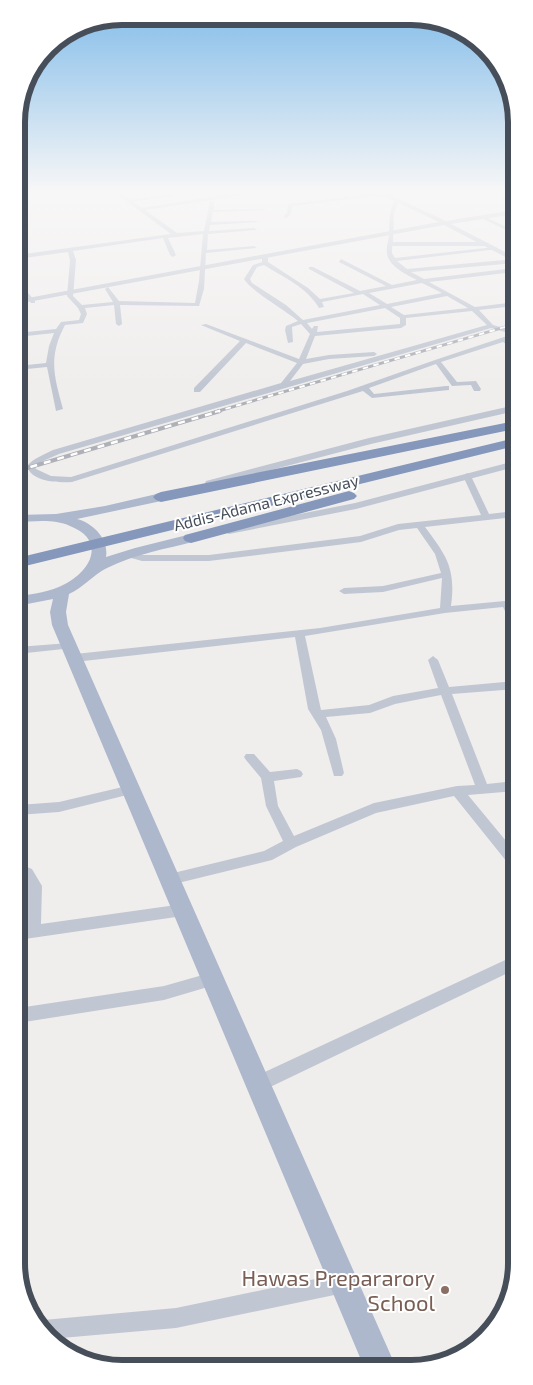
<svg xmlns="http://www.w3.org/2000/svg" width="533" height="1385" viewBox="0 0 533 1385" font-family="'Exo 2',sans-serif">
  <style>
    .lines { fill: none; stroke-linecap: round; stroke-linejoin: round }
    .minor { fill: #c1c7d2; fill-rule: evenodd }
    .tertiary { fill: #c1c7d2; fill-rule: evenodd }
    .primary { fill: #adb8cc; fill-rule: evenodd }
    .motorway { fill: #8598bc; fill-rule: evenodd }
    .rail-far1-casing { stroke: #afb1b8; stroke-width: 3 }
    .rail-casing { stroke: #afb1b8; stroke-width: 4 }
    .rail-far1 { stroke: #fff; stroke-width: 2; stroke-dasharray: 5.5; stroke-linecap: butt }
    .rail { stroke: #fff; stroke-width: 2.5; stroke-dasharray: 7; stroke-linecap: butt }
    .education-dot { fill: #8d6e63; stroke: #fff; stroke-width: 2 }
    .labels { text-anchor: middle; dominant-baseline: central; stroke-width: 4; stroke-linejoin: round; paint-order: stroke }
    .far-street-label { font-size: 16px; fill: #464e5a; stroke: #fff }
    .near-education-label { font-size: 22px; fill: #785e54; stroke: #fff; text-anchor: end }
    .rim { fill: none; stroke: #464e5a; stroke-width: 6 }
  </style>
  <rect width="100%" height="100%" fill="#f0eeed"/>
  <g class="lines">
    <path class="minor" d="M113,191H118L130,200L189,191H201L133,202L142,208L248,191L244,195L145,210L177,233L204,231L210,201L214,202V210L264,209L266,210L213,212L211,222L256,221L258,222L210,225L209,231L254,228L257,230L208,234L207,250L254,246L257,248L206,253L204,289L199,306L120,305L122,324L119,326L116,324L114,305L85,308L87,314L83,323L65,325C48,357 54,376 63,409L56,411L47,367L17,370V366L46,363L49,346L54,333L17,337V333L56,329L61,322L79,320L81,314L78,308L67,296L70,260L68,252L17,259V255L171,234ZM203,234L199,281L195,303L119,301L108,287L105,289L113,302L82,305L73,296L76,260L73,251L163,238L170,255L173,257L176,255L168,238Z
      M281,191H293L270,195L268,194Z
      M406,191H417L386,197L384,196Z
      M382,193L384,195L292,206L291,213L287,218L283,217L287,213L288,205L290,204Z
      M504,197L515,201V204L502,199Z
      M395,200L399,201L394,213L393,242H484L487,244L484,246H392V253L395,258L495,247L498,249L397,261L407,269L515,259V263L411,272L424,279L515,268V272L429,282L475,307L515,302V306L479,310L493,325L515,331V338L509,340L515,346V351L503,342L441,362L457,382L476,381L481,389L480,391H474L471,385L452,386L436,364L369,388L374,394L446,386H449V390L372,398L363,391L72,482C59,483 31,482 27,466C34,458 43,455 53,450L281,383L297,363L246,343L200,392H194V388L240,341L201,325L206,324L299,359L310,334L301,324L292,327L293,342L288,343L285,330L286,326L298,321C284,309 251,291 244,279L253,265L262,262V258L265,256L268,258V262L308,288L320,299L354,293L309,269V267H313L360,291L386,286L339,262L341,259L392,285L417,280C407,275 388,266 387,253C386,245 389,241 389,234C390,221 388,212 395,200ZM264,265C283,277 308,288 319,308L324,307L322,302L363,294L380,305L303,320L286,305L252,283L250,279L257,267ZM422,283L442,293L387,304L369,293ZM447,296L468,308L404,315L391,307ZM385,308L400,318V324L317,332L318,326H314L312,329L307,323ZM472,311L487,325L290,381L303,364L329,359L374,356L377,354L374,352L329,355L306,359L315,336L401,328L406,325V318ZM491,328L513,334L435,360L347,391L71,477L51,476L36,469L35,467L41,462L59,454Z
      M483,216L515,231V234L481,218Z
      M17,280L35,301V303H31L17,285Z
      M467,473L471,476L489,514L515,511V517L425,527C447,556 456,569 451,606L515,600V606H512L515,613L516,627L512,626L503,607L445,613L305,636L321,710L369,705L393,696L438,688L428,660L433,656L438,660L449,687L516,681V689L452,694L487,784L516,781V791L468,795L516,853V869L511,867L454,796L376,813L296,847L272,860L170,885L165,883L163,879L165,875L264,851L283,841L266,806L261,778L246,760L244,757L246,754H254L270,772L297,769L301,771L303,774L301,777L274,781L278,806L294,836L374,803L457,786L475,785L441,695L395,704L370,713L326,717L336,739L344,773L342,776H334L321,730L308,709L295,637L75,662L70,658L75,654L320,628L440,608L442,578L383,592L344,594L339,591L344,588L383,586L441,573L435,554L417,528L399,530L361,542L209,561H142L124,556V552L142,555H209L360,536L398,524L481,515L463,476Z
      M69,643L73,644L74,646L73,648L17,654V647Z
      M131,785L135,787L137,790L135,793L59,812L18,815V805L59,802Z
      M27,867L32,869L42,886L41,924L183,904L188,906L190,910L188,914L183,916L18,940V928L27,926L28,887L24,880L18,881V869Z
      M516,955V969L264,1090L258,1092L252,1090L250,1084L252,1078Z
      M213,972L218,974L221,979L218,984L164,1000L18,1023V1008L164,986Z
      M344,1273L351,1276L354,1283L351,1290L344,1293L176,1328L50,1339L47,1338L38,1322L43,1320L176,1308Z"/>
    <path class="tertiary" d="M373,191H381L446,221L515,210V214L451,224L515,257V262L444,225L17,304V300L439,222Z
      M515,405V411L371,444L210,486L205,483L206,481L369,438Z
      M515,461V467L356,509L229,534L223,531L229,528L355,503Z"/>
    <path class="primary" d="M161,493L168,497L166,500L77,519C93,523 109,539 106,557L135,548L191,534L196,535L198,538L196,541C166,549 135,554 107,568C93,575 84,587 69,594L66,612L68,625L396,1367H364L52,625L50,612L53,599L17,606V596C34,594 50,592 65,584C92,570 106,540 70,526C54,519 34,521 17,523V515L56,514L105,506Z"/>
    <path class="motorway" d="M515,421V429L161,502L156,500L153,497L156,494L161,492Z
      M515,438V446L17,568V558Z
      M349,491L354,493L357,496L354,499L191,543L185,541L183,538L185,535Z"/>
    <g class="rail-far1-casing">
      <path id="rail-far1" d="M215,412L515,324"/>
    </g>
    <g class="rail-casing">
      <path id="rail" d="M17,471L220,411"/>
    </g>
    <use href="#rail-far1" class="rail-far1"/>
    <use href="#rail" class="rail"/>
  </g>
  <linearGradient id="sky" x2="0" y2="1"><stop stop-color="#82bce9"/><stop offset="0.5" stop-color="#f8f7f7"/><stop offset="1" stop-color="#f8f7f7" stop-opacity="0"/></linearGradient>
  <rect width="533" height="385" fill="url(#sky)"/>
  <circle class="education-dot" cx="445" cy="1290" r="5"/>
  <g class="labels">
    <g class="far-street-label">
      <text transform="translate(266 502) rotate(-14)">Addis-Adama Expressway</text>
    </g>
    <g class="near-education-label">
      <text x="435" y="1277">Hawas Prepararory<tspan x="435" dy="25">School</tspan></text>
    </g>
  </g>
  <path d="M0 0H533V1385H0ZM122 25H411A97 97 0 0 1 508 122V1263A97 97 0 0 1 411 1360H122A97 97 0 0 1 25 1263V122A97 97 0 0 1 122 25Z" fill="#fff" fill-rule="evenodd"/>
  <path class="rim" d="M122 25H411A97 97 0 0 1 508 122V1263A97 97 0 0 1 411 1360H122A97 97 0 0 1 25 1263V122A97 97 0 0 1 122 25Z"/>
</svg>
